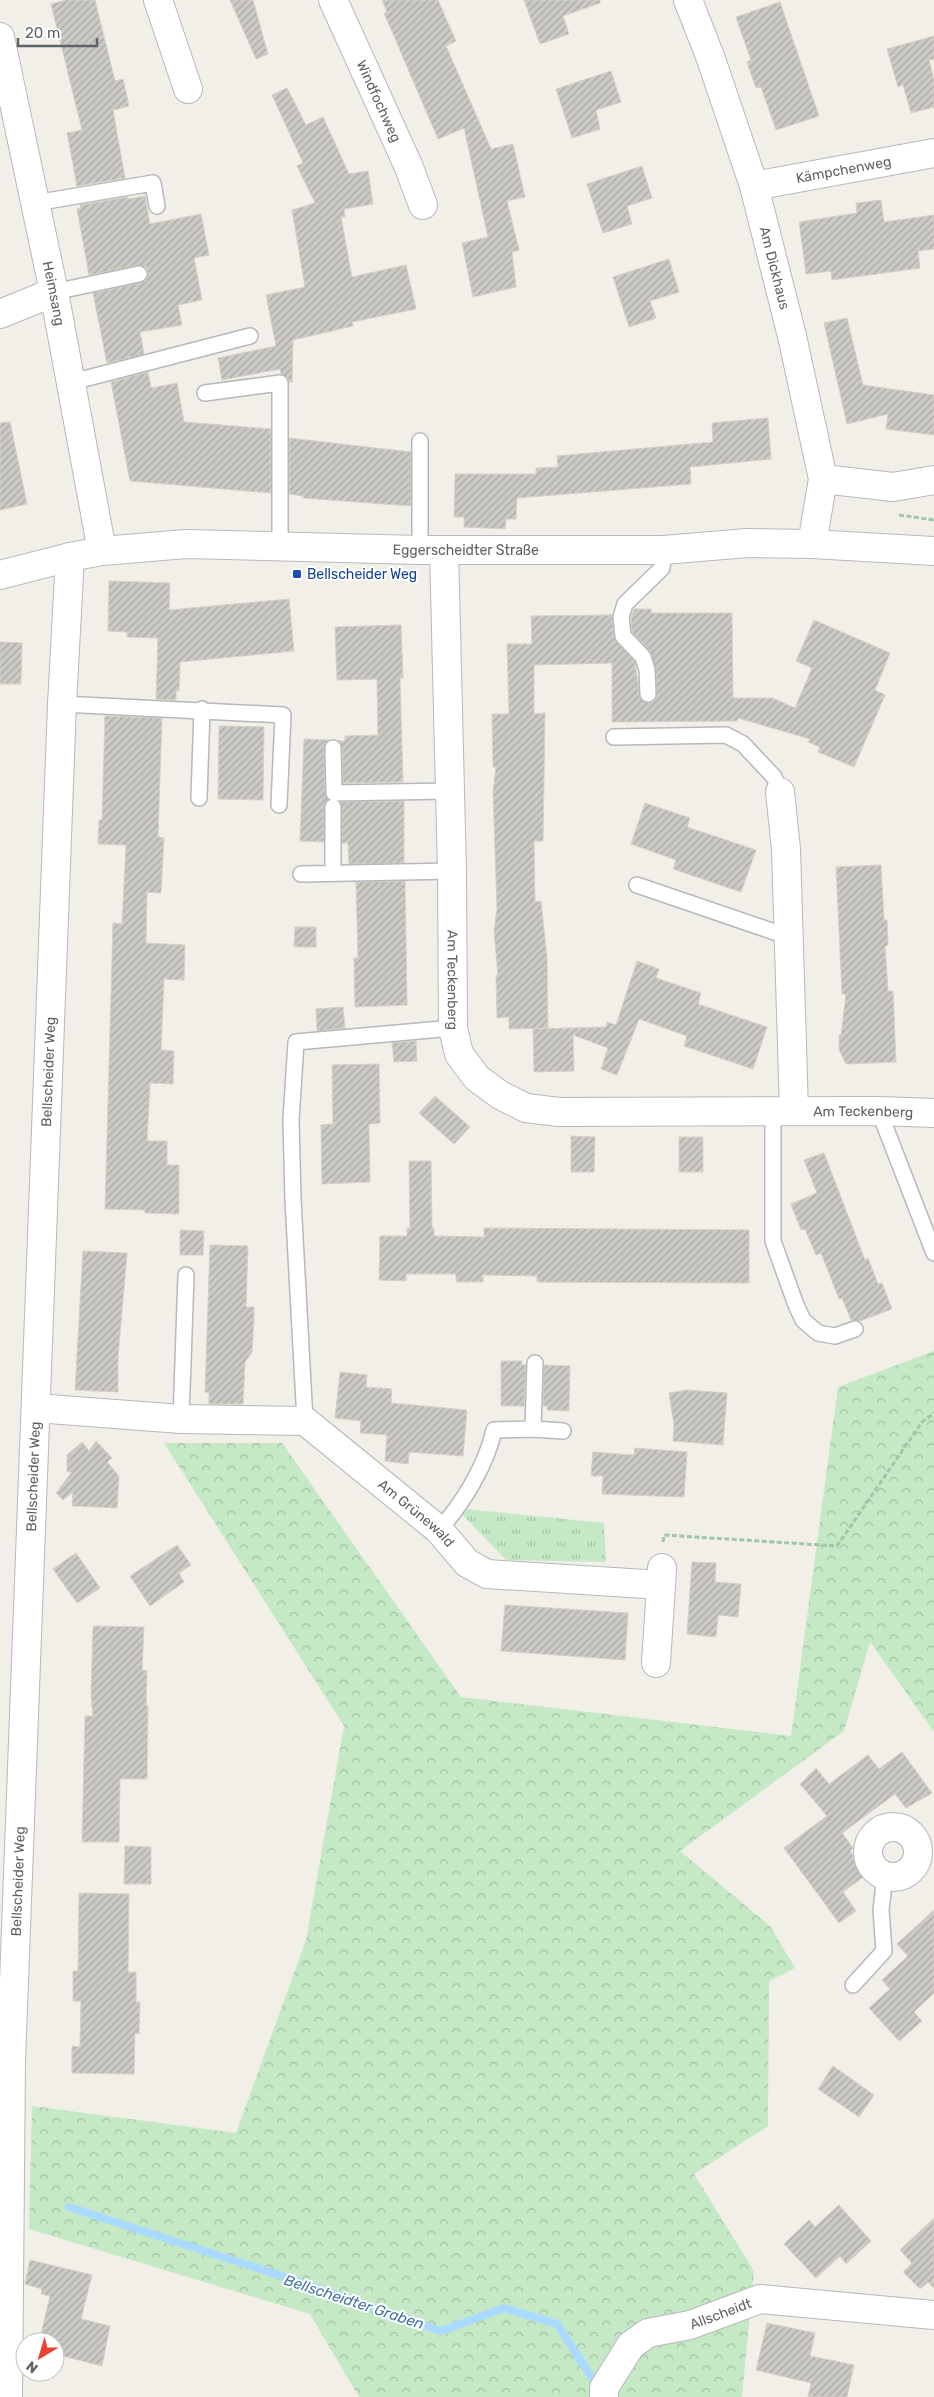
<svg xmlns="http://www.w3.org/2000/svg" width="934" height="2397" viewBox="0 0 934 2397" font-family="Rubik,sans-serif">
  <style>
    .forest { fill: url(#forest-crowns) }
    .park { fill: url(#park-tufts) }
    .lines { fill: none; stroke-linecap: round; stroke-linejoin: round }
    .stream { stroke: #aadaff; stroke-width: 8 }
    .building { fill: url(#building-hatch); stroke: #d6d1c6 }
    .lane-casing { stroke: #b5b8bc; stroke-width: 18 }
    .street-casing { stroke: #b5b8bc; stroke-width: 30 }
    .secondary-casing { stroke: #b6babf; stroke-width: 30 }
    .path { stroke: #9cc7a9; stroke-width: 3; stroke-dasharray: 5 2.5; stroke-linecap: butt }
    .lane { stroke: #fff; stroke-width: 15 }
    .street { stroke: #fff; stroke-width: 28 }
    .secondary { stroke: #fff; stroke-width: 28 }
    .transit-dot { fill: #1a4fb4; stroke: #fff; stroke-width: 2 }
    .labels { text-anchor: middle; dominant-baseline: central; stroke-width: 4; stroke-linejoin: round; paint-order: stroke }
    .street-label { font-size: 14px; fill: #5f6368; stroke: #fff }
    .transit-label { font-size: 14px; fill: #164399; stroke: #fff; text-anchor: start }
    .water-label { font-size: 15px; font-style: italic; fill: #4174aa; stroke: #fff }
  </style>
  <defs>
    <pattern id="forest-crowns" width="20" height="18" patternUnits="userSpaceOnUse" patternTransform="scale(1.25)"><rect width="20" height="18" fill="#c5e8c5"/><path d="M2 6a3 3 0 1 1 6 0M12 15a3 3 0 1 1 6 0" fill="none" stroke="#a3c0a4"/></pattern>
    <pattern id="park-tufts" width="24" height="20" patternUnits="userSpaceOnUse" patternTransform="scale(1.25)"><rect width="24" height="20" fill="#c5e8c5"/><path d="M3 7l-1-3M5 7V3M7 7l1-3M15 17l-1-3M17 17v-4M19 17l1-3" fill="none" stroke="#a3c0a4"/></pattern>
    <pattern id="building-hatch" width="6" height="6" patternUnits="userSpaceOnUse" patternTransform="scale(1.25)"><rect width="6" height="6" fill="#cccac5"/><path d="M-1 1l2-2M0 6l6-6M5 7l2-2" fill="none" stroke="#a9a8a4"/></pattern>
  </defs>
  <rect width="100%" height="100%" fill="#f1efe8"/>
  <path class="forest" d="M934,1351V1732L870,1642L844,1731L680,1851L770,1926L795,1968L769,1981L768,2126L694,2174L754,2271L742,2397H359L310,2314L29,2229L32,2106L236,2133L306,1940L344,1726L164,1443H282L461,1697L791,1736L838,1387Z"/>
  <path class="park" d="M456,1508L604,1523L606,1562L506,1560Z"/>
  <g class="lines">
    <path class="stream" d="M69,2207L291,2279L441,2331L504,2308L557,2324L598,2387"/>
  </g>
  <path class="building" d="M66,0H95L115,81L123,79L129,106L113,110L125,178L77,186L67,133L82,130L51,4Z
    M230,0H253L268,54L256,59Z
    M382,0H438L456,41L446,46L491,149L513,144L525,197L507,201L519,250L512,252L516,287L473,297L462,243L488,237L464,128L438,139L384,13L387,12Z
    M524,0H600V3L563,16L569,34L540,44Z
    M780,2L819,116L776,130L761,87L756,88L747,62L751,60L736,17Z
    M934,36V59L929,60L934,80V107L911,113L903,85L898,87L887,49Z
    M611,71L621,102L596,110L600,129L572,138L556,89Z
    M287,88L306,125L323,117L349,174L368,171L373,204L344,209L345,217H341L352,277L406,265L416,309L352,322L353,326L293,340L292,382H289L288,378L281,374L280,369L222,380L218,358L276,346L266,295L305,287L292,210L315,203L297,166L303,163L272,95Z
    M642,166L652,198L627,206L632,224L603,233L587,184Z
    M145,196L150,224L201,214L209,255L194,258L202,300L178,305L182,325L140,332L144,354L107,363L93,293L141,283L146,281L148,273L146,267L138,265L89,275L77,209L81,208L80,205L128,197L129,199Z
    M881,200L884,222L934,215V249L918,251L920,268L832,280L831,271L806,274L799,222L857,213L856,203Z
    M669,259L679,292L650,301L656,318L629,327L613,277Z
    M847,318L863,385L934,395V435L886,429L888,414L847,424L824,323Z
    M148,372L151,388L177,383L184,422L271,429V493L130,481L111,382Z
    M768,418L771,459L690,467L691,484L517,498L516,519H506L505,529L464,527V517H454L455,474H536V468L558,467L557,456L713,442L712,423Z
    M10,422L27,504L0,510V423Z
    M289,438L411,452V506L303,498V496L289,494Z
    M109,581L170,583L169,610L289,599L294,651L180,662L179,691H176V700L156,699L158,638L127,637V632L108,631Z
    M634,609H651V613H732L733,698H772L795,708L812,668L796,661L814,620L890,653L875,690L885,695L854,767L818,752L820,747L808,742L810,739L738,718L737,721L612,722V663L534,665V714L545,713L543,841H534L535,902L541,901L547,958L548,1028L509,1029V1017L497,1018L496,975H498L494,931L497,909L493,792L496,767H493L492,714H509L507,644H532L531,616L612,615L614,638L635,662L640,699L649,703L656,699L657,694L656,669L650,651L632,632L631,618Z
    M401,625L403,678H400L403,782L343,783L342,748L338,741H345V736L378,735L377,679L337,680L335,627Z
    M0,642L22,643L21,684H0Z
    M105,716L162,718L158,837L164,838L161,893L147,892L146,943L185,945L184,980L164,979L161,1050L174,1051L173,1084L150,1083L147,1141H167V1165H179V1214L145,1213V1210L105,1209L113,923L122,924L126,845L98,844L99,820H102Z
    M219,726L264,727L263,800L218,799Z
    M304,739L328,740L324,748L325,793L328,800L324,807V842L300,841Z
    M404,801V863L349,864L348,843H342L341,802Z
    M645,803L690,818L687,827L756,850L741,892L673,869L676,860L631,844Z
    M881,865L884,920H887L888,945L885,946L888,991H893L896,1062L846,1064L839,1050V1035H841L846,994H842L836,867Z
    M405,881L407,1005L355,1007L354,958H358L356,882Z
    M295,927H316V947H294Z
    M637,961L659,969L656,978L701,993L698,1004L767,1027L753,1069L684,1046L687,1036L639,1019L617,1075L601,1069L608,1048L573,1035L574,1071L534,1072L533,1029L606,1027L607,1022L616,1025Z
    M343,1007L345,1028L317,1031L316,1009Z
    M416,1041L417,1061L394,1062L392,1043Z
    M379,1064L380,1123L369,1124L370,1182L322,1184L321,1125L333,1124L332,1065Z
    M435,1096L470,1127L454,1144L419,1113Z
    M571,1136L595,1137L594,1172H571Z
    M679,1137H703V1172H679Z
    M824,1153L865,1260L868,1258L878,1284L882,1283L892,1309L860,1321L851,1320L842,1298L839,1299L821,1253L816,1255L805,1229L801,1230L791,1204L817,1193L804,1160Z
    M409,1161H431L432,1228H434V1236L484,1237V1228L749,1230V1283L537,1282V1276L483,1275V1282H456V1274H406V1281L379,1280L380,1236H407V1228H410Z
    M180,1230L204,1231L203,1255H180Z
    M210,1245L248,1246L246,1307H254V1319L252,1352L245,1362L243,1404H209V1393L205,1392Z
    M83,1251L127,1253L118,1358V1392L75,1390Z
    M501,1361H522V1365H526L524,1406H501Z
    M544,1365L570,1366L569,1411L547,1410L548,1406H543Z
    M340,1372L367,1375L366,1387L392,1389L391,1403L467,1410L463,1456L409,1452L408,1464L385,1461L387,1435L360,1433L361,1421L335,1418Z
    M687,1390L727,1393L723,1445L673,1441L674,1425L669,1393Z
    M96,1441L112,1458L107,1462L119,1476L117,1508L72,1506L73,1492L63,1500L56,1493L72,1472H67V1455L82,1442L89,1451Z
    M635,1448L687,1452L684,1497L602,1494L603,1476H591L593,1452L634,1455Z
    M177,1545L191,1565L179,1573L184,1582L150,1606L130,1576Z
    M76,1553L100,1588L77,1603L53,1569Z
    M692,1562L716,1563L715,1582L741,1584L738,1617L718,1615L716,1637L687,1634Z
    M505,1605L628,1613L625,1660L501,1651Z
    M93,1626L144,1627L142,1670L147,1671L146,1706H148L147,1779H120L119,1842H82L85,1716H93L91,1696Z
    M902,1752L932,1793L906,1808L895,1794L842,1833L853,1848L850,1851L867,1874L843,1892L856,1911L839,1923L784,1848L827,1816L800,1784L816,1768L829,1784L868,1755L879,1769Z
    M125,1846L151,1847V1884H124Z
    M79,1893L129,1894L128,1972H136V2002H140L139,2034L135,2033L134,2074L72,2073V2046L80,2047L81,2001H73V1971H78Z
    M934,1910V1993L914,2012L922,2021L899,2041L869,2008L890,1989L882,1980L908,1956L897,1944Z
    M833,2066L874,2095L859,2117L818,2089Z
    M839,2205L871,2241L846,2264L840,2256L816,2278L784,2244L809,2220L815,2227Z
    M934,2218V2288L928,2282L920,2289L903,2272L912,2263L900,2250Z
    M30,2260L92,2275L81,2319L110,2326L102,2366L55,2354V2342H39L50,2296L41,2294L42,2289L25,2284Z
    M767,2323L815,2333L810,2356L854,2365L847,2397H808L811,2383L756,2370Z"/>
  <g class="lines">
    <g class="lane-casing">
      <path id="lane" d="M35,203L153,183L157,206
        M54,292L139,274
        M72,382L250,336
        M205,393L280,383V546
        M420,550V441
        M648,694L647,670L643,657L623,636L621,617L625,604L662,568L664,550
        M62,704L283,715L279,805
        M614,737L726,735L743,744L774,777L780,792
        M333,748L334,793L449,791
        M199,798L202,709
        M333,873V807
        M301,874L452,871
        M637,885L789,937
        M879,1111L934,1253
        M773,1113V1241L796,1305L803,1320L818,1333L835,1336L855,1329
        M181,1419L186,1275
        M305,1421L293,1200L291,1120L296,1042L453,1028
        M533,1429L535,1363
        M439,1530C463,1503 486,1466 494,1430L533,1429L563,1431
        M853,1985L884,1951L881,1910L885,1875"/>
    </g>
    <g class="street-casing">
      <g id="street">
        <path d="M158,0L188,89"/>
        <path id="s1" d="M333,0L408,165L423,205"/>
        <path id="s2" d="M688,0L711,59L754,186L792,336L823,479L812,544"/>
        <path id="s3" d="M0,37L54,292L102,551"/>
        <path id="s4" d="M754,186L934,153"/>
        <path d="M0,314L54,292"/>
        <path d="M823,479L893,487L934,480"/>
        <path id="s5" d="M444,550L452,871L453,1028L459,1054L477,1078L500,1095L526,1108L559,1112L879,1111L934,1113"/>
        <path d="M780,792L786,849L794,1111"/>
        <path id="s6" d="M36,1408L181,1419L305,1421L439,1530L467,1563L487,1574L661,1585L662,1568"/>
        <path d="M656,1663L661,1585"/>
        <circle cx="893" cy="1852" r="25"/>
        <path id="s7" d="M8,2397L11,2061L62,704L70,557"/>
        <path id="s8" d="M604,2397V2388L631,2345L648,2333L690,2325L760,2299L934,2315"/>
      </g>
    </g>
    <g class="secondary-casing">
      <g id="secondary">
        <path id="s9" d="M0,575L70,557L102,551L186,544L420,550H664L747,543L812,544L934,551"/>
      </g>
    </g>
    <path class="path" d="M899,515L934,520
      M663,1542L664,1535L837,1546L922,1422L934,1413"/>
    <use href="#lane" class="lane"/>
    <use href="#street" class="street"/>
    <use href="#secondary" class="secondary"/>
  </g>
  <rect class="transit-dot" x="292" y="569" width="10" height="10" rx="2.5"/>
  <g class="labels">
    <g class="street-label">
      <text stroke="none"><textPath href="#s1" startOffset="111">Windfochweg</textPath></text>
      <text stroke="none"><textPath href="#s4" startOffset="91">Kämpchenweg</textPath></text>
      <text stroke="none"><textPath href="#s2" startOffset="282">Am Dickhaus</textPath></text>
      <text stroke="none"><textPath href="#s3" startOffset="262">Heimsang</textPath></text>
      <text stroke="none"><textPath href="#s9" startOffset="469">Eggerscheidter Straße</textPath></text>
      <text stroke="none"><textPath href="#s5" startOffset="430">Am Teckenberg</textPath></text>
      <text stroke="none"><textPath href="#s7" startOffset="1326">Bellscheider Weg</textPath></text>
      <text stroke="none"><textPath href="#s5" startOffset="930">Am Teckenberg</textPath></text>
      <text stroke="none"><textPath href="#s7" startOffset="921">Bellscheider Weg</textPath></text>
      <text stroke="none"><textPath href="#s6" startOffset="414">Am Grünewald</textPath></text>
      <text stroke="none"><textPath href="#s7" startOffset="516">Bellscheider Weg</textPath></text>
      <text stroke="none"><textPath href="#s8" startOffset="156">Allscheidt</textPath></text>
    </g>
    <g class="transit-label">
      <text x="307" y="574">Bellscheider Weg</text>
    </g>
    <g class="water-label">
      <text transform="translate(354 2302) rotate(18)">Bellscheidter Graben</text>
    </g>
  </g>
  <g transform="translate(40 2357) rotate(218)"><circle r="24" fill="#ffffff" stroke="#bfc1c3"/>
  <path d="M0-4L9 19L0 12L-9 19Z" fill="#ea4335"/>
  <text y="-8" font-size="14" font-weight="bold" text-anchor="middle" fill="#5f6368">N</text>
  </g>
  <path d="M18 38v8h79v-8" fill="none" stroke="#5f6368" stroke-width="2.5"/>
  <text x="25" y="38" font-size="15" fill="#5f6368" stroke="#ffffff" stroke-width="4" paint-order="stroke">20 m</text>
</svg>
